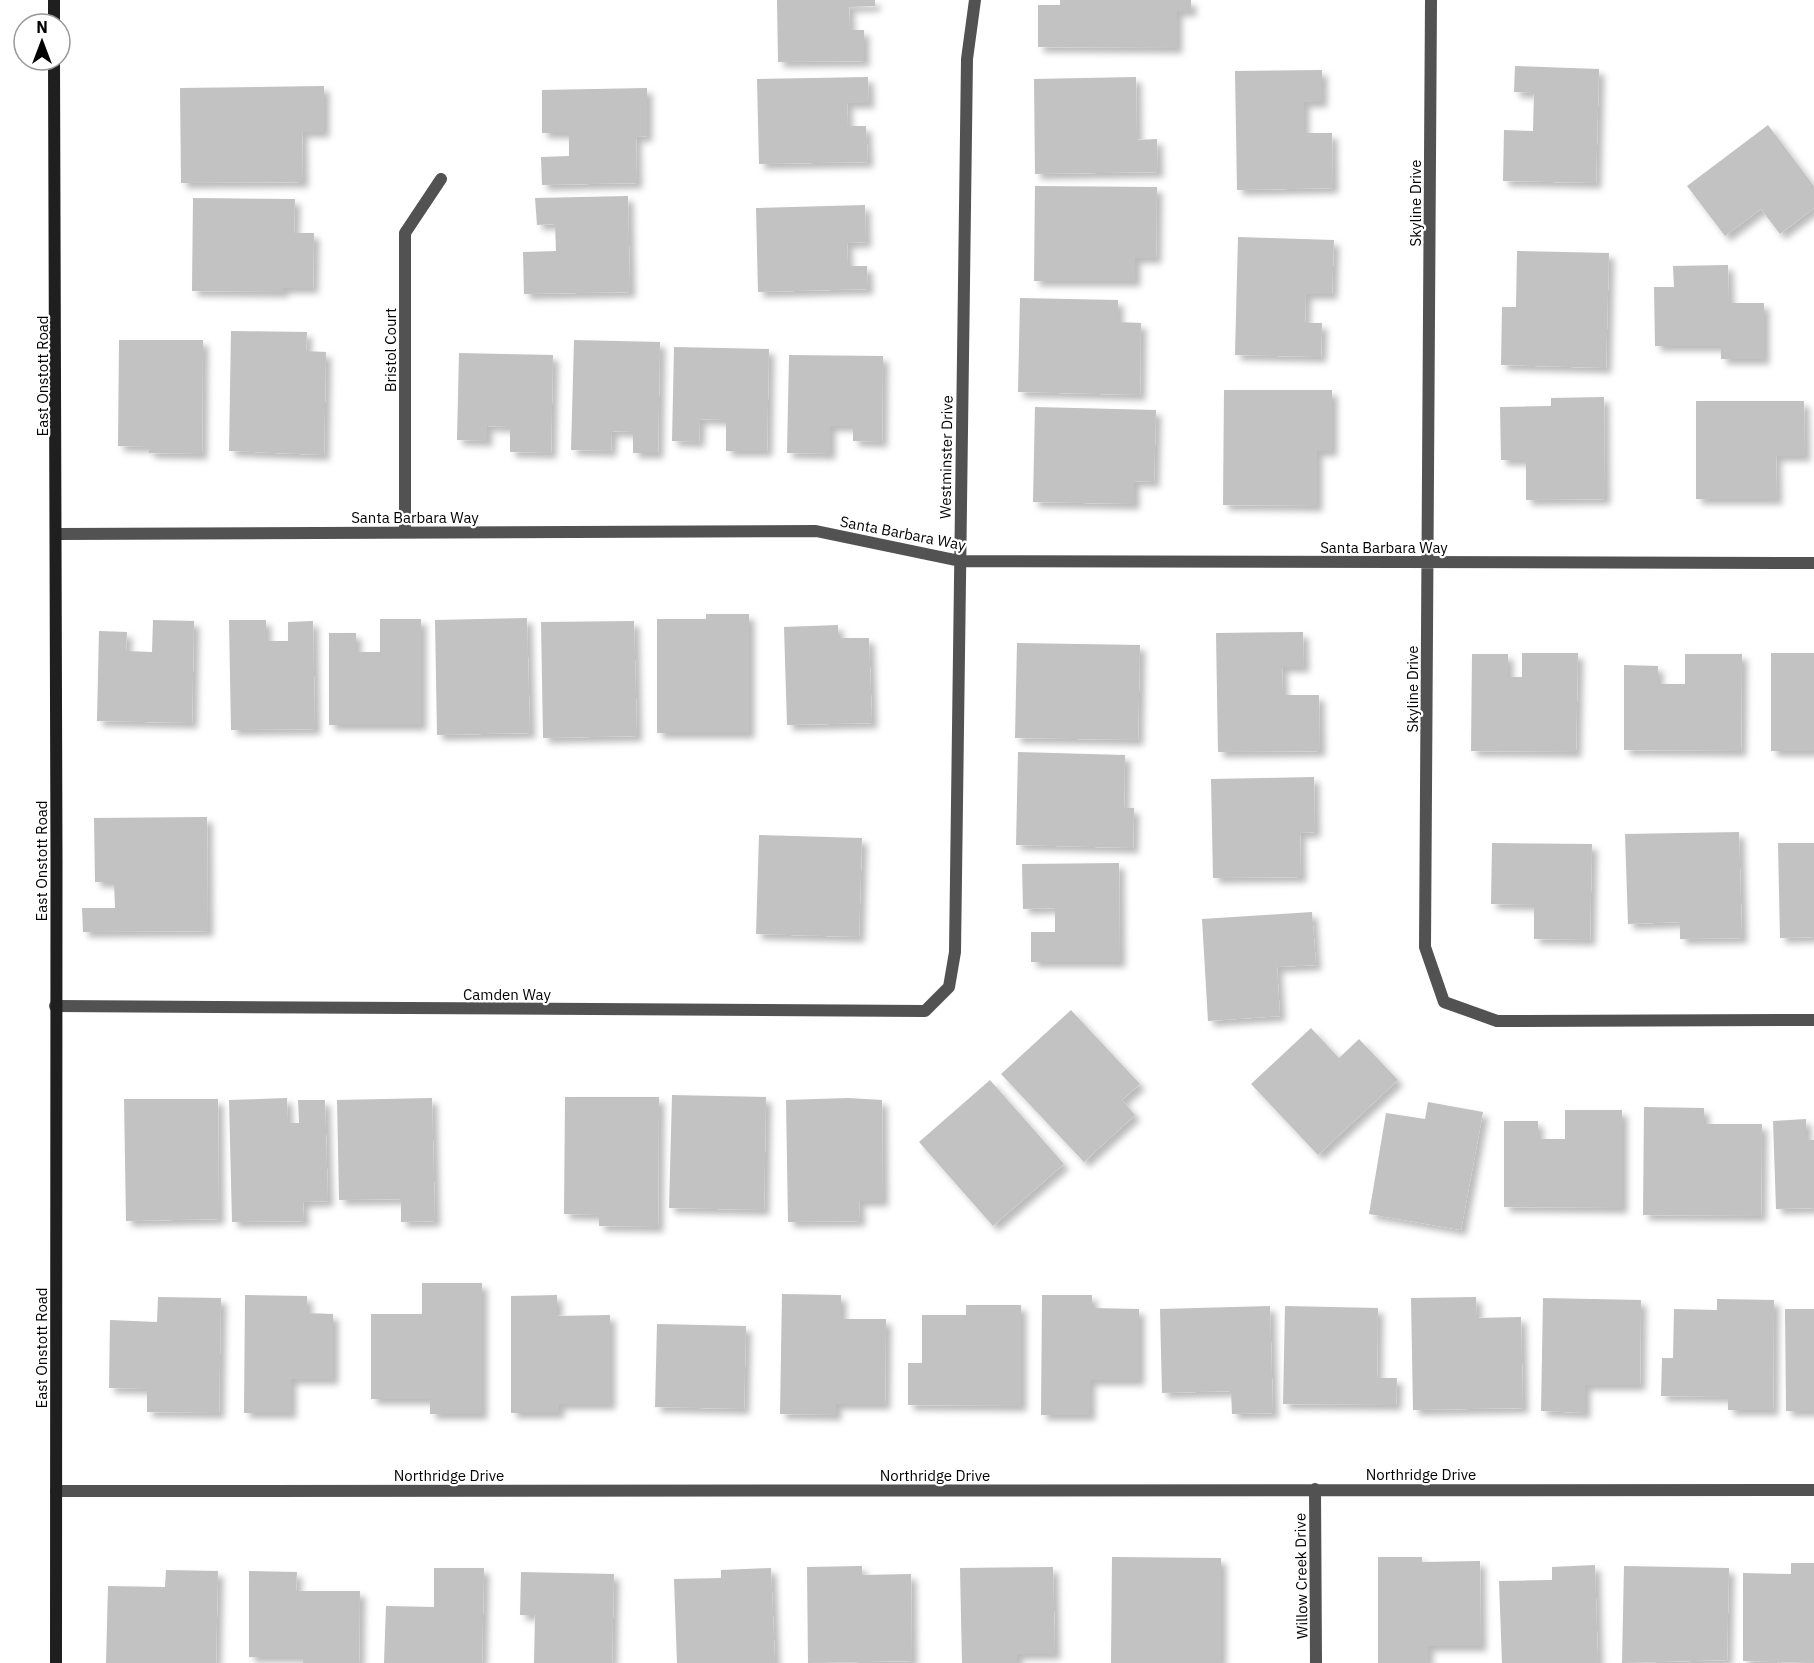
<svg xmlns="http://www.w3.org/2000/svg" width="1814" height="1663" viewBox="0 0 1814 1663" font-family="'IBM Plex Sans',sans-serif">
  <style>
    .building { fill: #c2c2c2; filter: url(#shadow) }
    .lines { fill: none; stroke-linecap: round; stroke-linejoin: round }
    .street { stroke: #525252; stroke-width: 12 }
    .secondary { stroke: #1f1f1f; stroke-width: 12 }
    .labels { text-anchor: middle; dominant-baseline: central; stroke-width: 4.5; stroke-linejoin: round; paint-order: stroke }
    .street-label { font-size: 15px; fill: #000; stroke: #fff }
  </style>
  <defs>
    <filter id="shadow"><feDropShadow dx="5.5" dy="5.5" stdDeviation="3" flood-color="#0004"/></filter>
  </defs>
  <rect width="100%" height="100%" fill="#fff"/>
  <path class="building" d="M777,0H875V6L849,7L850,30H864V61L778,62Z
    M1060,0H1191V11H1177V48L1038,47V5H1060Z
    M1515,66L1599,69L1596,183L1503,181L1504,130L1533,131L1534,93L1514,92Z
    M1322,70V102H1304V133H1332L1333,188L1237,190L1235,71Z
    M868,77L869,103H847L848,126H866L868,162L759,164L757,79Z
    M1136,77L1137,140L1157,139L1158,172L1035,174L1034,79Z
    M324,86V132H302L303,182L181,183L180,88Z
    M647,88V136L636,137L637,183L542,185L541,157L569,156V133H542V90Z
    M1768,125L1814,186V208L1780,234L1761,209L1725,236L1687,186Z
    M1035,186L1157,187L1156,258H1135V281H1034Z
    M628,196L630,292L524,294L523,252L556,251L555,224L537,225L535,198Z
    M193,198L295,199L294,233H314L313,288H283V292L192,291Z
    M865,205L866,242L847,243L848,266H867L868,289L758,292L756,208Z
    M1238,237L1334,240L1332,294H1306L1305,323H1322L1321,357L1235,355Z
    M1517,251L1609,253L1606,368L1501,365L1502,307H1516Z
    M1728,265L1729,303H1764V359H1721V346H1655L1654,287H1674L1673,266Z
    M1020,298L1118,300V322L1141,323L1140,395L1018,392Z
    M231,331L307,332L306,351L326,352L324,455L229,451Z
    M119,340H203L202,454L149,453V447L118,446Z
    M574,340L660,342L658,453H633V432L612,431L611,451L571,450Z
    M674,347L769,349L767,451H726V420L700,419L699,442L672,441Z
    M459,353L553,355L551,453L510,452V427L487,426V441L457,440Z
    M789,355L883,356L882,442L853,441V426H830V454L787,453Z
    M1224,390H1332V451H1317V506L1223,505Z
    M1604,397L1605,499L1526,500V460H1501L1500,407L1551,406V398Z
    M1696,401H1804L1805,456H1776L1777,499H1696Z
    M1035,407L1156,410L1154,482L1134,481V504L1033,502Z
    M706,614H749V733H657V619H706Z
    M527,618L530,733L437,735L435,620Z
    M380,619H421V725H329V633H356V652H380Z
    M153,620L194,621L192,723L97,721L99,631L127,632L126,651L152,652Z
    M229,620H266V641H288V622L313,621L315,729L231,730Z
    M634,621L637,736L543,738L541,622Z
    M838,625V638H869L872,723L787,725L784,627Z
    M1303,632L1304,667H1282L1283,695H1319L1320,751L1218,752L1216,633Z
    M1017,643L1140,645L1138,740L1015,738Z
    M1522,653H1578L1576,752L1471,751L1472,654H1508V677H1522Z
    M1771,653H1814V751H1771Z
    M1685,654H1742L1741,751L1624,750V665L1658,666V684H1685Z
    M1018,752L1125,755L1124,808H1134L1133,848L1016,845Z
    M1314,777L1315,832L1300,833L1301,877L1213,878L1211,779Z
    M207,817L208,931L83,932L82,908H115L114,882H95L94,818Z
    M1739,832L1742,938L1680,939V922L1628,924L1625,834Z
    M759,835L862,838L859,937L756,934Z
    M1492,843L1592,844L1590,940L1534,939V905L1491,904Z
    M1778,843H1814V937L1780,938Z
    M1119,863L1120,962H1031V932H1055V908L1023,909L1022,864Z
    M1312,912L1316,965L1277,967L1280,1016L1208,1021L1202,919Z
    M1071,1010L1140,1084L1122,1100L1135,1115L1084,1162L1001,1074Z
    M1311,1028L1339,1058L1359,1039L1398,1080L1318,1155L1251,1084Z
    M990,1080L1064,1164L993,1226L919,1142Z
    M672,1095L766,1097L764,1210L669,1208Z
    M565,1097H659L658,1227L599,1226V1215L564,1214Z
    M287,1098L288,1123H299L298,1100H325L328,1201L303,1202L304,1221L232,1222L229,1100Z
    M432,1098L435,1221L401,1222V1199L339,1200L337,1100Z
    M848,1098L882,1100L883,1201H859L860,1221L788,1222L786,1100Z
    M124,1099H218L219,1219L126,1221Z
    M1428,1102L1483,1112L1461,1230L1369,1214L1386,1113L1425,1119Z
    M1644,1107L1704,1108V1124H1762L1761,1216L1643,1215Z
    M1565,1110H1622V1208L1504,1207V1121H1538V1139H1565Z
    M1806,1119V1140H1814V1208L1776,1209L1773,1121Z
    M422,1283H482V1414H430V1399H371V1314H422Z
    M782,1294L841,1295V1319H886L885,1404H836V1415L780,1414Z
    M245,1295L307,1296V1313L333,1314V1379H291V1413H244Z
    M557,1295V1316L610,1315V1404H559V1413H511V1296Z
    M1042,1295H1092V1308L1139,1309V1380H1090V1415H1041Z
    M158,1297L221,1298L219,1413L147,1412V1389L109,1388L110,1320L157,1322Z
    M1476,1297L1477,1318L1521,1317L1523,1408L1413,1410L1411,1298Z
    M1543,1298L1641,1300L1640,1385H1585V1413L1541,1411Z
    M1717,1299L1774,1300L1773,1410H1728V1397L1661,1396L1662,1358H1673L1674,1309L1717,1310Z
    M966,1305H1021V1406L908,1405V1363H922V1315H966Z
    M1270,1306L1273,1413L1232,1414L1231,1391L1162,1393L1160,1309Z
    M1285,1306L1378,1308L1377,1378H1397L1396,1405L1283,1404Z
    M1785,1309H1814V1411H1786Z
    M657,1324L746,1326L744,1409L655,1407Z
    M1112,1557L1221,1558V1663H1111Z
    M1378,1557H1422V1562L1480,1561L1481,1646H1428V1663H1378Z
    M1791,1563H1814V1663L1743,1661V1573L1791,1574Z
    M1595,1565L1598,1663H1502L1499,1581L1552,1580V1567Z
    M862,1566V1575L911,1574L912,1661L808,1663L807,1567Z
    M1624,1566L1729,1568L1727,1660L1622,1663Z
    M1053,1567L1055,1654H1017V1663H962L960,1568Z
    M434,1568H484L482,1663H384L386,1606L434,1607Z
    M771,1568L775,1663H677L674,1579L721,1578V1570Z
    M166,1570L218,1571L216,1663H106L108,1586L165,1587Z
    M249,1571L297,1572L296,1591H360L359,1663H303V1657H249Z
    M521,1572L614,1574L612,1663H534L535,1615H520Z"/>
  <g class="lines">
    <path class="street" d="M1431,0L1425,947L1444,1002L1497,1021L1814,1020
      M405,532V233L441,179
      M58,534L816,531L960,561L1814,563
      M55,1006L925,1011L949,987L955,952L967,59L975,0
      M1315,1489L1316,1663
      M56,1491L1814,1490"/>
    <path class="secondary" d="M54,0V24
      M54,60C58,594 56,1129 56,1663"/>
  </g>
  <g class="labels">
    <g class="street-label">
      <text transform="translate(1415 203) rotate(-90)">Skyline Drive</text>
      <text transform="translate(390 350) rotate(-90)">Bristol Court</text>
      <text transform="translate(42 376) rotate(-90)">East Onstott Road</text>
      <text transform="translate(946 457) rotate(-89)">Westminster Drive</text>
      <text x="415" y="517">Santa Barbara Way</text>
      <text transform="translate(903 533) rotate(11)">Santa Barbara Way</text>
      <text x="1384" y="547">Santa Barbara Way</text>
      <text transform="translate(1412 689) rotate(-90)">Skyline Drive</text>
      <text transform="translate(41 861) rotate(-90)">East Onstott Road</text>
      <text x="507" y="994">Camden Way</text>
      <text transform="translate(41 1348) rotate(-90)">East Onstott Road</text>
      <text x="1421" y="1474">Northridge Drive</text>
      <text x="449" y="1475">Northridge Drive</text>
      <text x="935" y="1475">Northridge Drive</text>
      <text transform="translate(1301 1576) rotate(-91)">Willow Creek Drive</text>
    </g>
  </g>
  <g transform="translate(42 42)"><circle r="28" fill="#ffffff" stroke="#999999" stroke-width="1.5"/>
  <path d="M0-4.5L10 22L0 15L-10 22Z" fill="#000000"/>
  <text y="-9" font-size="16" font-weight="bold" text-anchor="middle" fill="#000000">N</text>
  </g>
</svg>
